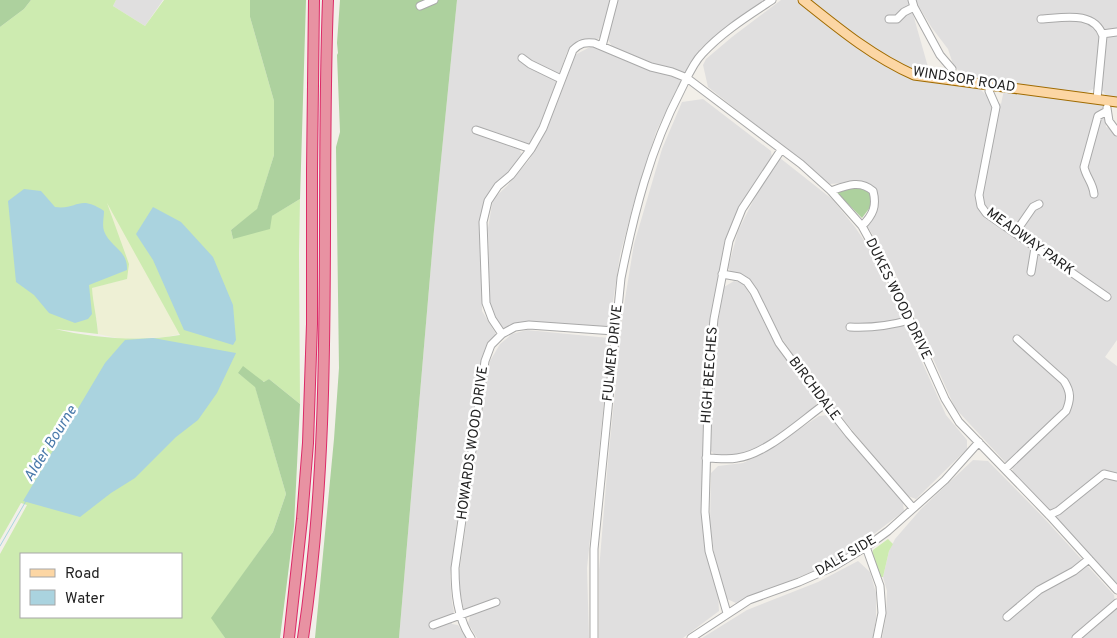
<svg xmlns="http://www.w3.org/2000/svg" width="1117" height="638" viewBox="0 0 1117 638" font-family="Overpass,sans-serif">
  <style>
    .residential { fill: #e0dfdf }
    .farmland { fill: #eef0d5 }
    .grass { fill: #cdebb0; fill-rule: evenodd }
    .forest { fill: #add19e }
    .water { fill: #aad3df }
    .lines { fill: none; stroke-linecap: round; stroke-linejoin: round }
    .stream { stroke: #aad3df; stroke-width: 1 }
    .minor-casing { stroke: #a9a9a9; stroke-width: 9 }
    .major-casing { stroke: #a06b00; stroke-width: 11 }
    .highway-casing { stroke: #dc2a67; stroke-width: 12 }
    .minor { stroke: #fff; stroke-width: 7 }
    .major { stroke: #fcd6a4; stroke-width: 9 }
    .highway { stroke: #e892a2; stroke-width: 10 }
    .labels { text-anchor: middle; dominant-baseline: central; stroke-width: 5; stroke-linejoin: round; paint-order: stroke }
    .street-label { font-size: 14px; fill: #222; stroke: #fff }
    .water-label { font-size: 15px; font-style: italic; fill: #4a7aab; stroke: #fff }
  </style>
  <rect width="100%" height="100%" fill="#f2efe9"/>
  <path class="residential" d="M116,0H163L145,26L113,6Z
    M457,0H766L738,19L701,48L684,74L654,65L613,48L607,38L602,36L595,41L575,44L567,52L547,110L532,144L524,146L520,151L524,158L488,198L481,253L482,311L496,334L482,362L457,521L450,576L452,602L454,612L451,618L452,624L458,625L466,638H399L434,230Z
    M781,0H796L861,50L890,69L913,78L977,86L987,96L1001,104L1004,90L1104,105L1106,127L1110,128L1117,137V340L1105,357L1117,366V584L1013,472L1012,466L1009,462H1005L955,408L892,266L866,224L876,207L857,182L830,184L708,87L703,65L706,59L732,37Z
    M809,0H909L930,74L906,68L875,50Z
    M915,0H1117V98L1107,97L1103,91L1095,88L1084,94L967,77L954,67L948,49L932,28Z
    M592,46L681,80L656,132L634,202L620,255L609,328L553,323H525L503,328L490,309L488,228L493,199L507,186L529,160L545,132L571,57Z
    M703,99L771,151L772,158L745,199L727,249L715,305L703,521L718,591L719,611L683,638H599V570L608,461L623,311L634,244L662,149L682,102Z
    M780,158L832,199L855,227L873,254L946,415L967,440V449L916,499L905,495L812,381L780,336L752,283L746,277L731,272L728,268L738,231L755,197L754,193Z
    M734,281L743,283L759,310L777,347L817,401L815,409L759,449L740,455L717,457L711,451L712,399L718,323L724,287Z
    M527,330L609,338V353L587,568L589,638H477L468,623L470,617L468,612L464,611L458,580L490,361L500,344L512,334Z
    M829,415L903,503L904,511L849,553L828,565L736,603L727,599L715,559L710,525L711,473L718,466L743,463L760,455L819,416Z
    M973,460L988,461L1043,517L1114,595L1115,602L1117,605V638H882L886,617L887,591L883,577L889,551L895,539L921,509Z
    M858,561L870,572L876,593V618L873,638H702L747,610L818,582Z"/>
  <path class="farmland" d="M105,198L180,334L166,337L122,339L98,334L97,322L93,308L91,288L126,279Z"/>
  <path class="grass" d="M31,0H116L113,6L145,26L164,0H250V17L274,101V155L257,210L231,230L233,239L300,199L299,253L300,404L269,379L265,382L238,373L255,386L286,494L273,532L212,618L225,638H0V554L27,505L21,503L0,540V27L24,9ZM107,203L180,335C142,342 92,338 55,329L98,334C97,318 93,304 92,288L127,279L129,264ZM21,554H181V617H21Z
    M888,539L893,544L889,551L883,577H881L872,554L873,550Z"/>
  <path class="forest" d="M0,0H31L24,9L0,27Z
    M250,0H306L300,199L272,216L270,229L233,239L231,230L257,209L274,155V101L250,17Z
    M340,0H457L434,230L399,638H315L334,439L339,368L336,147L340,132L337,55L338,53L337,43Z
    M858,185L872,194L874,202L862,218L837,193L840,188Z
    M243,366L264,382L269,379L300,404L294,526L280,638H225L211,618L273,532L286,494L255,387L238,373Z"/>
  <path class="water" d="M24,189L41,191L55,207C78,210 79,194 104,211C104,217 102,225 104,231C110,247 128,250 127,270L89,285L92,314L88,319L75,323L49,313L34,295L16,282L8,201Z
    M153,207L181,222L213,257L233,305L236,340L233,345L184,330L153,260L136,234Z
    M153,338L236,353L217,393L198,420L176,437L135,478L111,493L80,517L23,501L105,363L125,340Z"/>
  <g class="lines">
    <path class="stream" d="M0,546L26,501"/>
    <g class="minor-casing">
      <path id="minor" d="M912,0L914,7L940,55L952,69
        M420,6L434,0
        M889,19H897L904,12L914,7
        M1041,19C1062,18 1094,10 1103,36L1097,99
        M1102,34L1117,32
        M602,46L614,0
        M522,58L530,64L561,79
        M990,85L989,91L996,107L979,195L981,206L986,213L1107,297
        M1107,108L1109,121L1117,132
        M476,130L531,149
        M831,191C845,186 860,179 873,191C877,206 873,215 862,226
        M1094,194C1093,183 1086,177 1084,167L1098,116L1107,111
        M1015,233L1033,207L1039,204
        M1031,272L1035,248
        M722,274L739,277L747,282L754,292L779,343L802,374L849,434L913,508
        M850,327C871,328 889,326 910,320
        M502,334L492,319L486,303L483,222L488,201L498,186L511,175L531,149L543,128L573,50C580,43 585,42 594,43L651,67L672,72L687,78L801,164L831,191L862,226L891,279L945,399L959,422L1049,515L1117,590
        M706,458C716,458 727,460 737,458C765,455 801,421 825,404
        M1005,469L1066,411C1071,399 1071,392 1064,381L1017,339
        M1049,515L1058,511L1104,474L1117,477
        M866,547L880,586L882,613L877,638
        M727,613L709,551L705,512L709,369L714,319L729,241L742,209L781,150
        M1007,617L1039,590L1074,571L1089,559
        M433,625L496,602
        M471,638C457,618 455,591 455,568L485,361L491,345L502,334L515,327L529,325L614,331
        M594,638V549L621,278C634,213 650,149 681,90C687,78 693,63 702,54C722,32 748,16 772,0
        M691,638L749,600L799,582L833,567L866,547L888,531L945,480L979,442
        M1076,638L1117,603"/>
    </g>
    <g class="major-casing">
      <path id="major" d="M803,0C838,28 873,57 914,75L1117,102"/>
    </g>
    <g class="highway-casing">
      <path id="highway" d="M289,638L302,519L308,443L312,324V170L314,0
        M303,638C335,426 320,213 328,0"/>
    </g>
    <use href="#minor" class="minor"/>
    <use href="#major" class="major"/>
    <use href="#highway" class="highway"/>
  </g>
  <g class="labels">
    <g class="street-label">
      <text transform="translate(964 80) rotate(9)">WINDSOR ROAD</text>
      <text transform="translate(1030 242) rotate(36)">MEADWAY PARK</text>
      <text transform="translate(898 299) rotate(64)">DUKES WOOD DRIVE</text>
      <text transform="translate(613 353) rotate(-84)">FULMER DRIVE</text>
      <text transform="translate(710 375) rotate(-86)">HIGH BEECHES</text>
      <text transform="translate(814 389) rotate(53)">BIRCHDALE</text>
      <text transform="translate(473 443) rotate(-82)">HOWARDS WOOD DRIVE</text>
      <text transform="translate(846 556) rotate(-30)">DALE SIDE</text>
    </g>
    <g class="water-label">
      <text transform="translate(51 444) rotate(-58)">Alder Bourne</text>
    </g>
  </g>
  <rect x="20" y="553" width="162" height="65" fill="#ffffff" stroke="#a7a7a7"/>
  <rect x="30" y="569" width="25" height="8" fill="#fcd6a4" stroke="#a7a7a7"/>
  <text x="65" y="578" font-size="15" fill="#222222">Road</text>
  <rect x="30" y="590" width="25" height="15" fill="#aad3df" stroke="#a7a7a7"/>
  <text x="65" y="603" font-size="15" fill="#222222">Water</text>
</svg>
